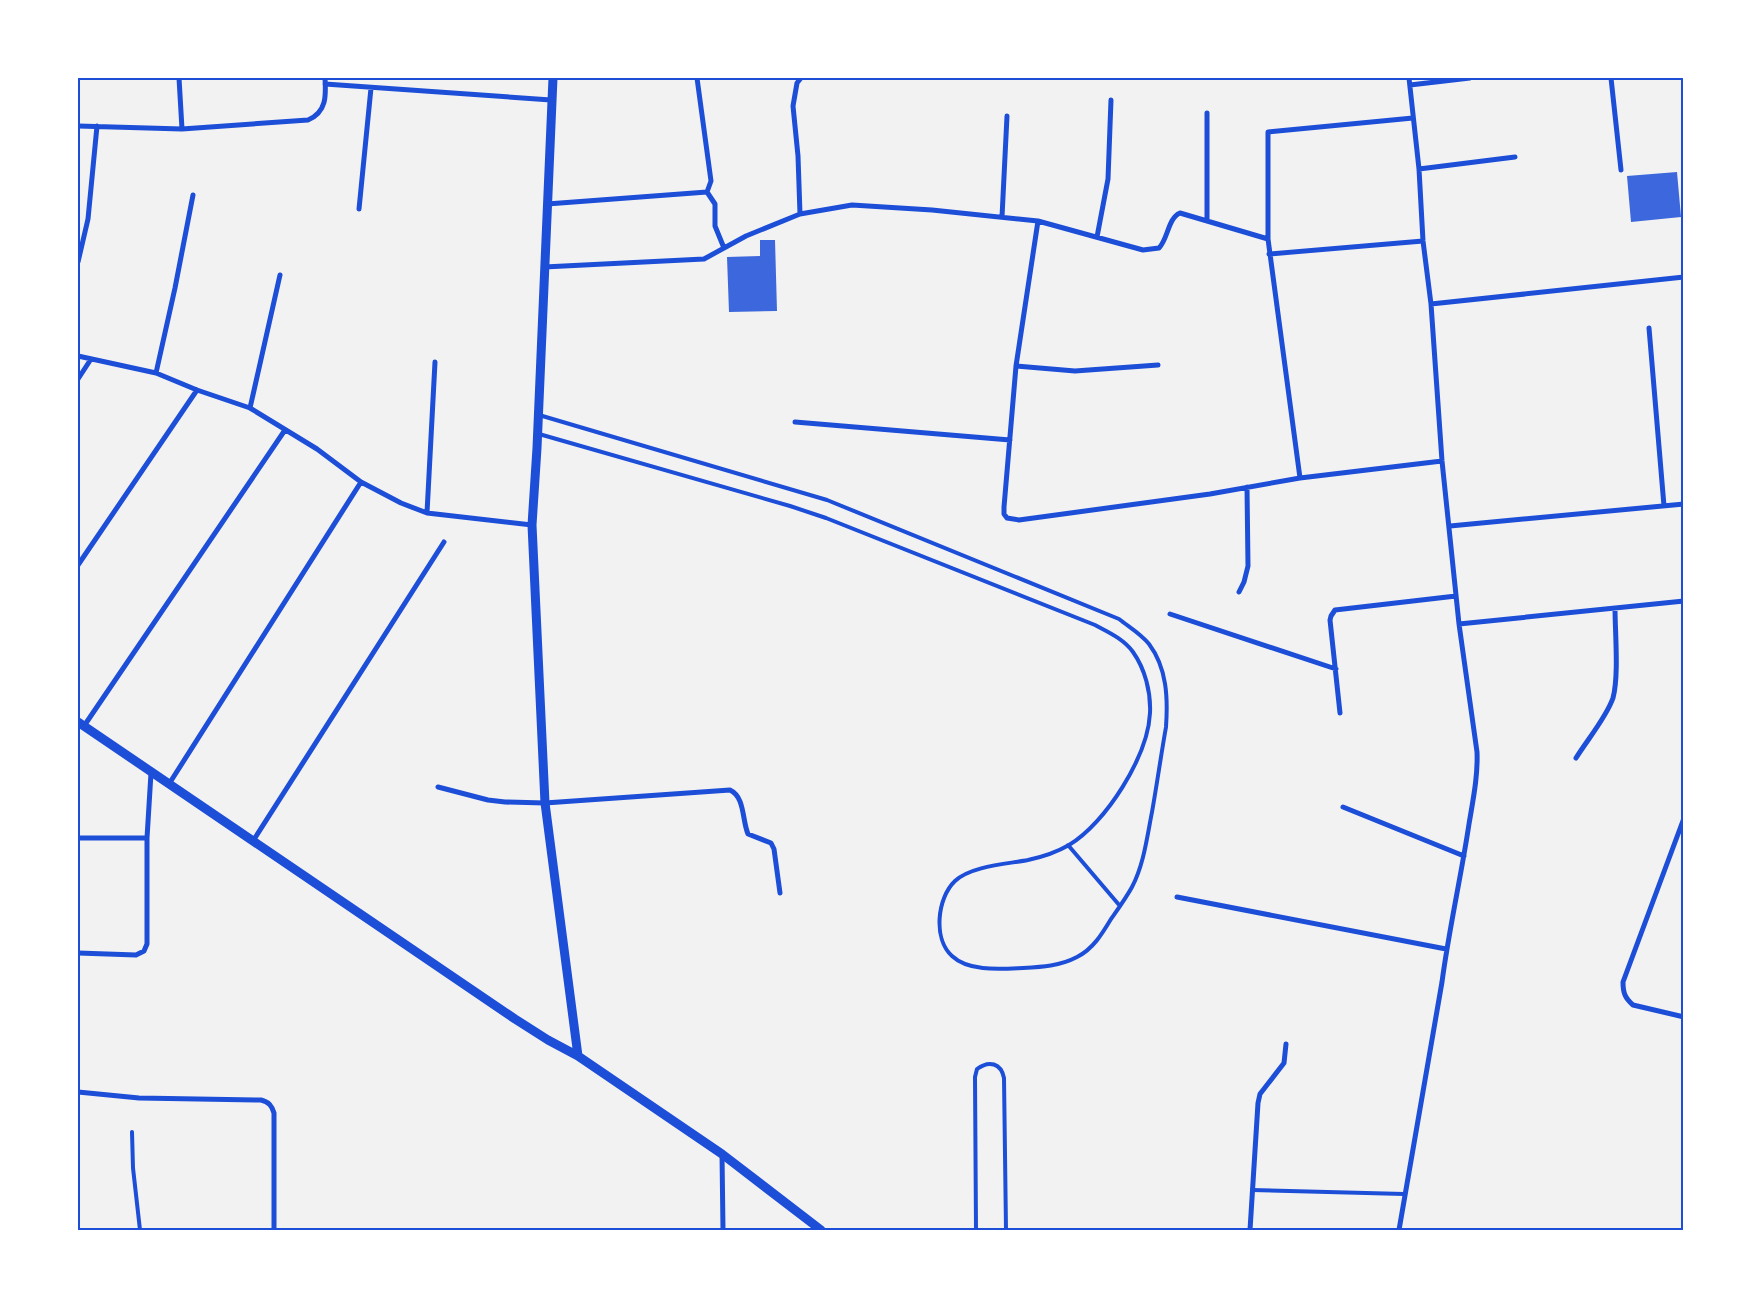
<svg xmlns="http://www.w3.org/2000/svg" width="1761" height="1308" viewBox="0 0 1761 1308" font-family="Karla,sans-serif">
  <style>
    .building { fill: #3d67dc }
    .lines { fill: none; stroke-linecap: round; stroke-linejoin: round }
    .service { stroke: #1d4ed8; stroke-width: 4 }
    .minor { stroke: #1d4ed8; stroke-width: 5 }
    .tertiary { stroke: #1d4ed8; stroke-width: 9 }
    .neatline { fill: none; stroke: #1d4ed8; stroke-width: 2 }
  </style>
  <rect width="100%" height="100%" fill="#f2f2f2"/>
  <path class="building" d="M1677,172L1681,217L1631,222L1627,176Z
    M760,240H775L777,311L729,312L727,257L760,256Z"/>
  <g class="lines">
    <path class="service" d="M539,415L827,500L1119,619C1129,627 1141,634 1149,644C1167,668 1168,698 1166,727C1161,755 1157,784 1152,812C1147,837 1144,864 1132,887C1126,898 1118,909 1111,919C1102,934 1093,949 1077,957C1060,966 1042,967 1023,968C1001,969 969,972 952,956C933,939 937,898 955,881C971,866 1007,864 1028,860C1042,857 1057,852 1069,845C1106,823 1148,756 1150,713C1151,692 1145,669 1133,652C1124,639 1108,632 1095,625L826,518L790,506L539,434
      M1068,845L1120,906
      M132,1132L133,1168L140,1230
      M1252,1190L1404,1194
      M976,1230L975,1077L977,1069C989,1060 1001,1063 1004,1078L1006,1230"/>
    <path class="minor" d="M179,78L182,129
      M697,78L711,181L707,192
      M1611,78L1621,170
      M325,84L551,100
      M1410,85L1470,78
      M1207,113V221
      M78,126L182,129L308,120C327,112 326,95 325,78
      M1419,169L1515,157
      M707,192L715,204V226L724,248
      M547,204L707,192
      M359,209L371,88
      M800,214L798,156L793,106L797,83L801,78
      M1002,217L1007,116
      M1038,221L1143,250L1159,248C1168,239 1168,218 1180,213L1268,239L1300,478
      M1097,237L1108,179L1111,100
      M1268,239V132L1413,118
      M1269,254L1423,241
      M78,262L88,219L97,126
      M544,267L704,259L746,236L800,214L852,205L932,210L1038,221L1016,366L1004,507V514L1007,518L1019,520L1210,494L1300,478L1442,461
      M1431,304L1684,277
      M1649,328L1664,506
      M78,356L156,373L197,390L250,408L317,449L361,482L401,503L427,513L532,525
      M1016,366L1075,371L1158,365
      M156,373L175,288L193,195
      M78,379L91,359
      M250,408L280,275
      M795,422L1010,440
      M427,513L435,362
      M1450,526L1684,504
      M78,565L197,390
      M1239,592L1244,582L1248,566L1247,487
      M1170,614L1336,669
      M1459,624L1684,601
      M1340,713L1330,620L1331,616L1335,610L1456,596
      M84,726L285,430
      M1576,758C1587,740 1606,718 1613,698C1619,676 1615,632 1615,608
      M169,784L361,482
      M438,787L488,800L505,802L545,803L730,790C745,797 742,820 748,834L771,843L774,849L780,893
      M1343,807L1464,856
      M1684,818L1623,982C1623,993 1625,998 1633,1005L1684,1017
      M78,838H147
      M253,841L444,542
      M1177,897L1446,949
      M78,953L136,955L144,951L147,944V838L151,773
      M78,1092L139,1098L261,1100C269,1102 272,1106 274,1113V1230
      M722,1154L723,1230
      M1250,1230L1258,1103L1260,1094L1284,1063L1286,1044
      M1399,1230L1442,982C1449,929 1461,877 1469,824C1473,800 1478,776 1477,752L1459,624L1442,461L1431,304L1423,241L1419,169L1409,78"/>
    <path class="tertiary" d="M553,78L537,448L532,525L545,803L578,1056
      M78,722L515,1019L548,1040L578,1056L722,1154L821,1230"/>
  </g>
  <rect width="1761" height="1308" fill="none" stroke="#ffffff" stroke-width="158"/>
  <rect x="79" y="79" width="1603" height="1150" class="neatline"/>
</svg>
